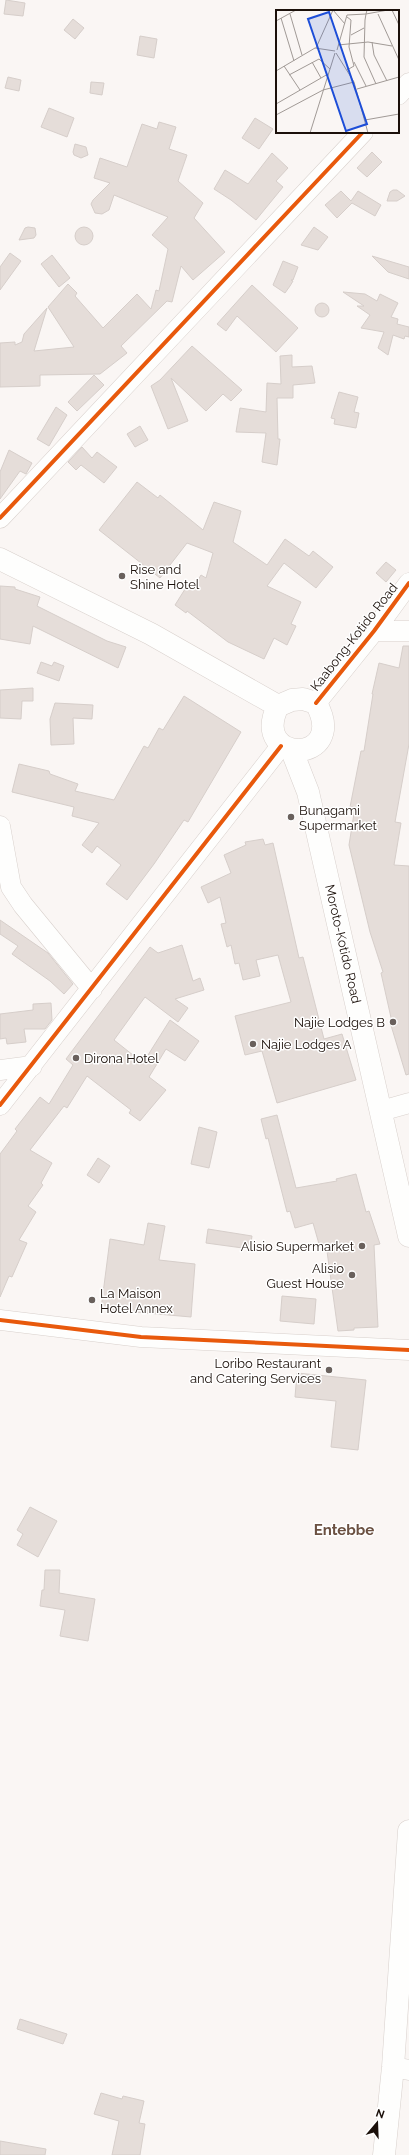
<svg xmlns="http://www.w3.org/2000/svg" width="409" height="2155" viewBox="0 0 409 2155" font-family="Raleway,sans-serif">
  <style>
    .building { fill: #e5ddd9; stroke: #d6ceca }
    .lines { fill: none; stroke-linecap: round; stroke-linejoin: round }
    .minor-casing { stroke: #d8d0cc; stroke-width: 21 }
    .major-casing { stroke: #d8d0cc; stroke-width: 23 }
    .minor { stroke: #fefefd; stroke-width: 20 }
    .major { stroke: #fefefd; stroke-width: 22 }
    .cycleway-casing { stroke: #fff; stroke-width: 6 }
    .cycleway { stroke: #e8590c; stroke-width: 4 }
    .poi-dot { fill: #69605c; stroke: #fff; stroke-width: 1.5 }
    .labels { text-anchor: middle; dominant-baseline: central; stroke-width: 3; stroke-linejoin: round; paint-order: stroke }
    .poi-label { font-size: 13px; fill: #1b100a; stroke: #fff; text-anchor: start }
    .street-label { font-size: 13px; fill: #1b100a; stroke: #fff }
    .quarter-label { font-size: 15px; font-weight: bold; fill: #6b5142; stroke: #fff }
    .inset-road { fill: none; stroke: #a19a96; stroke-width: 1 }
    .view { fill: #1d4ed8; fill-opacity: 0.15; stroke: #1d4ed8; stroke-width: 2 }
    .inset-edge { fill: none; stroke: #1b100a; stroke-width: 2 }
  </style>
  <rect width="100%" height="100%" fill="#faf6f4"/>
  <path class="building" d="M6,0L25,3L23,16L4,14Z
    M73,19L84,28L75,39L64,30Z
    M140,36L157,39L154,58L137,55Z
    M8,77L21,80L19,91L5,88Z
    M91,82L104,83L102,95L90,93Z
    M49,108L74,118L67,137L41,127Z
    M255,118L273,129L259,149L242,138Z
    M159,122L176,127L169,149L187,155L178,181L203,203L194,218L225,252L193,280L181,266L172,302L167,301L121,346L127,353L100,374L40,375V386L0,387V343L15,342V345L22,342L24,334L47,308L34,351L74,347L48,307L68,284L77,293L75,296L103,328L137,294L151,309L156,290L159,291L168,249L152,235L168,217L114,195L109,210L102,214L95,213L91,204L93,200L110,183L94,178L100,158L127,167L142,124L157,129Z
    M75,144L86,147L88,155L81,158L74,155L73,152Z
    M372,152L382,162L367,177L357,168Z
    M272,153L288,168L276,181L283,187L256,220L231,200L214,189L225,170L248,184Z
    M393,190H397L405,196L397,201H387L390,192Z
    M341,191L351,201L358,191L381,205L375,216L352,203L337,218L325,205Z
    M28,227L35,228L36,235L34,238L19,240L25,228Z
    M314,227L328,237L318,250L301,245Z
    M75 236a9 9 0 1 1 18 0a9 9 0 1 1-18 0Z
    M10,253L21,261L0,290V267Z
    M52,255L70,278L59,287L41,264Z
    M372,256L409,267V279L388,272Z
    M283,261L298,267L293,280H291L293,281L290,286L285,293L273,285Z
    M252,285L298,328L276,352L237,316L226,331L217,324Z
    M343,292L365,294L377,301L380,294L398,303L391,317L398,319L397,324L409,327V337L405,336L404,339L393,335L388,355L378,348L384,332L361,328L370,315L357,306H364Z
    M315 310a7 7 0 1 1 14 0a7 7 0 1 1-14 0Z
    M192,346L242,390L231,401L223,394L206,411L171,378L188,421L168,429L151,386L160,380Z
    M292,355V367L312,366L315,383L293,385V398H277L278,439H280L277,465L262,462L266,433L236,432L240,408L266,412L267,383L281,384L280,356Z
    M94,375L104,385L77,411L68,402Z
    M339,392L358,397L354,412L359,413L356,428L334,424L335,419L331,418Z
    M56,407L67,415L49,446L37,439Z
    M140,426L148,440L135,447L127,434Z
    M82,447L92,458L97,452L117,467L104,483L81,465L76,470L68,462Z
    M9,450L32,463L26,474L20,471L0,499V472Z
    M137,482L158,498L160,495L203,530L214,502L241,511L233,542L267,565L285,539L309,556L313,551L333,567L316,588L284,563L267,586L301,602L291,624L296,626L287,645L274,638L264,659L228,642L187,611L186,613L175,605L187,586L192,590L201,575L206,578L213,553L187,543L160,578L99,530Z
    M386,562L396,570L386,582L376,573Z
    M0,586L15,587V589L40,597L37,606L107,641L126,647L118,668L33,626L30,644L0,639Z
    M403,646H409V744L395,822L401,823L394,865L409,866V1074L406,1075L390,1022H392L381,973L383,972L370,932L349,845L355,807H350L361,751H364L373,694H372L379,663L399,668Z
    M41,662L52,666L54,662L64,666L59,681L37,673Z
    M33,688V701H22L21,719L0,718V690Z
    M184,696L241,732L188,822L184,820L154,864L127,900L106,884L121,865L97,846L92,853L82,845L99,823L72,816L74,807L12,792L19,764L49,771L50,774L78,784L75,791L114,800L144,746L148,748L159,728L163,730Z
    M55,703L93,705L92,719L73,718L74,744L51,745L50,719Z
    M263,839L265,845L273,843L299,958L303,957L324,1039L342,1034L356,1080L277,1103L262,1051L245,1055L235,1016L291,1002L278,955L256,960L260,976L243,980L239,963L235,964L231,945L227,947L221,924L226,923L220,897L208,903L201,887L231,873L224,855L246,845L245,842Z
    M0,920L48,953L73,984L64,994L50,981L12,954L18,946L0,934Z
    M182,945L193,981L200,978L204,990L175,999L188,1008L178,1022L145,997L114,1040L143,1063L170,1020L199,1041L185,1061L166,1049L149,1077L166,1090L140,1121L129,1113L131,1110L87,1076L67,1108L64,1106L30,1150L52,1163L41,1183L43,1185L28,1206L36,1212L19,1240L27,1243L12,1277L9,1276L0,1297V1154L17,1131L15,1129L40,1097L49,1104L73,1065L66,1059L150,947L158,953Z
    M51,1003L52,1020L45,1029H24L26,1042L7,1044L6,1038L0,1039V1014L33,1010V1004Z
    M277,1115L296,1188L337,1181L336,1179L356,1174L366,1212L369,1211L380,1244L374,1245L378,1327L354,1328V1330L338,1331L326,1244H319L313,1223L295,1228L290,1211L287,1212L268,1138L266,1139L261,1119Z
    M199,1127L217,1132L209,1168L191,1164Z
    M98,1158L110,1166L99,1183L87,1175Z
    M148,1223L165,1226L159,1260L195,1264L191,1317L101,1309L110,1239L144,1245Z
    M208,1229L252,1236L250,1249L206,1243Z
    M282,1296L316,1299L314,1324L280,1321Z
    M297,1373L366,1380L358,1450L331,1447L336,1401L295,1397Z
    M30,1507L57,1521L38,1557L17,1545L23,1534L17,1530Z
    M45,1570H60L59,1593L95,1599L88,1641L60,1636L65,1610L40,1606L42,1590H44Z
    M20,2019L67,2034L63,2044L17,2029Z
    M101,2093L122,2099L123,2096L144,2101L139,2123L145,2124L140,2155H112L119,2121L94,2114Z
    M0,2141L46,2149L45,2155H0Z"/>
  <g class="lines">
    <g class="minor-casing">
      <path id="minor" d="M398,95L409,83
        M0,518L363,132
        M374,631H409
        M316,703L374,631L409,583
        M0,826L11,887L23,905L92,989
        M0,1070L32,1066
        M0,1105L281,746
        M381,1111L409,1103
        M0,1320L141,1337L409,1350
        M393,2067L409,2070"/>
    </g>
    <g class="major-casing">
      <path id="major" d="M0,559L151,634L278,706
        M303,699L316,703C350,765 249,765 278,706L292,700Z
        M292,751L308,792L409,1236
        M384,2155L393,2067L409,1831"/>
    </g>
    <use href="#minor" class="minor"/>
    <use href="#major" class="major"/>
    <g class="cycleway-casing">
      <path id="cycleway" d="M0,518L363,132
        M316,703L374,631L409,583
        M0,1105L281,746
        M0,1320L141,1337L409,1350"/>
    </g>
    <use href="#cycleway" class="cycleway"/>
  </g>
  <g class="poi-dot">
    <circle cx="122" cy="576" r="4"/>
    <circle cx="291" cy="817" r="4"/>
    <circle cx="393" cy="1022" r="4"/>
    <circle cx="253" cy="1044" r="4"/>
    <circle cx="76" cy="1058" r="4"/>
    <circle cx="362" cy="1246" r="4"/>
    <circle cx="352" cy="1275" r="4"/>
    <circle cx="92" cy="1300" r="4"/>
    <circle cx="329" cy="1370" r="4"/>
  </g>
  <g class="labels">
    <g class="poi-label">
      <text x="130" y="569">Rise and<tspan x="130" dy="15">Shine Hotel</tspan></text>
      <text x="299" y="810">Bunagami<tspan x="299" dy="15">Supermarket</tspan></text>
      <text x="385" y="1022" text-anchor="end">Najie Lodges B</text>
      <text x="261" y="1044">Najie Lodges A</text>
      <text x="84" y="1058">Dirona Hotel</text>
      <text x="354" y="1246" text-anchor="end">Alisio Supermarket</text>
      <text x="344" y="1268" text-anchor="end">Alisio<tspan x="344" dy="15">Guest House</tspan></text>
      <text x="100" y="1293">La Maison<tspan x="100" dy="15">Hotel Annex</tspan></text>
      <text x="321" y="1363" text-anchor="end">Loribo Restaurant<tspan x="321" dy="15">and Catering Services</tspan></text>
    </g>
    <g class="street-label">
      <text transform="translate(354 637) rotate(-52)">Kaabong-Kotido Road</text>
      <text transform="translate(343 944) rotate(77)">Moroto-Kotido Road</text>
    </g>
    <g class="quarter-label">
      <text x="344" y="1530">Entebbe</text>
    </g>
  </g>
  <g transform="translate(276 10)">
    <rect width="123" height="123" fill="#faf6f4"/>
    <path class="inset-road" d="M116,0L123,15M14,4L26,45M102,4L123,50M71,7L75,10L73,37L78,56L71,60M5,8L18,51M0,11L20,0M75,25L88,18M96,32L98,45L111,71M62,35L92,32L116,36M40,38L57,0L69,14M61,40L71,5L90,4L91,0M60,43L78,72L92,123M36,52L45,68M78,52L90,76M8,56L24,80M0,61L39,38L59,41M13,65L43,49L54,59M100,74L88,47L89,10L90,4L112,0M81,79L123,67M0,94L52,64M0,105L47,80L78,72M89,110L123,104M34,123L59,43"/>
    <path class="view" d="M53,2L91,114L70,121L32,9Z"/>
    <rect width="123" height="123" class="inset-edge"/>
  </g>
  <g transform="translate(377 2123) rotate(19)" stroke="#ffffff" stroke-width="3" paint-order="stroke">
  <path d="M0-3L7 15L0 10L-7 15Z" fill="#1b100a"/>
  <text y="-6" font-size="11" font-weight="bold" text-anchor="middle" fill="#1b100a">N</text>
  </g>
</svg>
